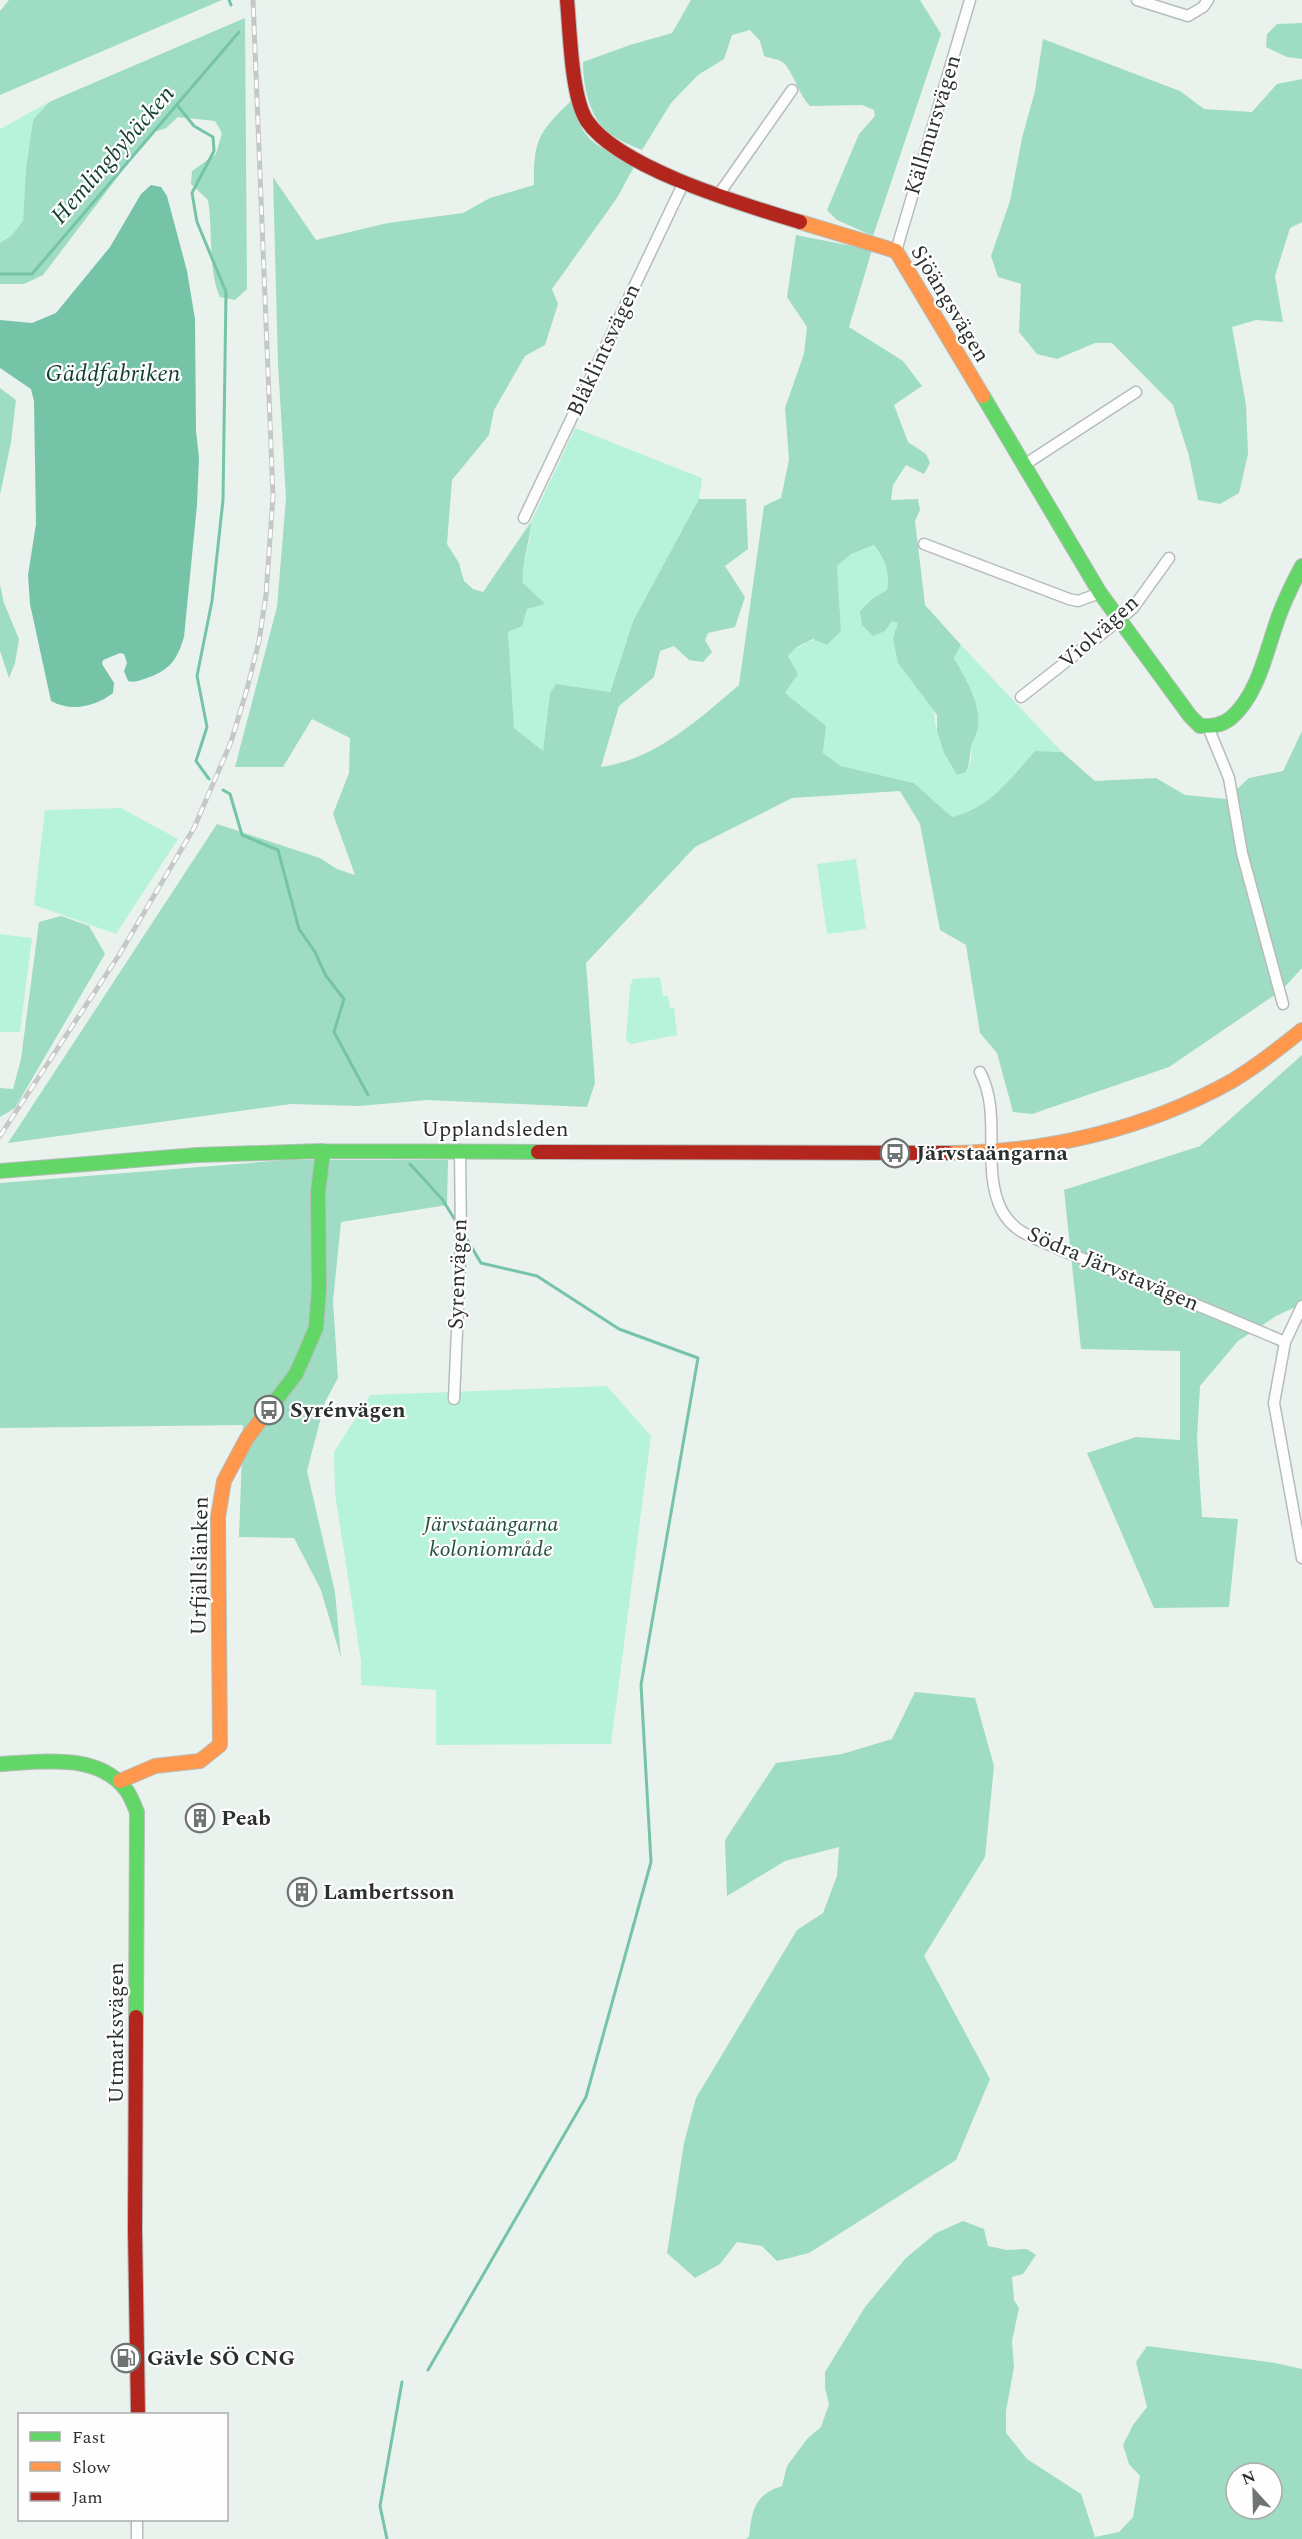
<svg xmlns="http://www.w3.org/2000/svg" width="1302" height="2539" viewBox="0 0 1302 2539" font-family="Spectral,serif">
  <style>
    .green { fill: #b7f3da }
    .forest { fill: #9fdcc4; fill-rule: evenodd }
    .water { fill: #76c4a8 }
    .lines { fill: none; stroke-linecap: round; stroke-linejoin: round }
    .stream { stroke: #76c4a8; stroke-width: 3 }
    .street-casing { stroke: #b6bcb9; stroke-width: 13 }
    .fast-casing { stroke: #b6bcb9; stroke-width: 16 }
    .slow-casing { stroke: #b6bcb9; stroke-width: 16 }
    .jam-casing { stroke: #b6bcb9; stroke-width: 16 }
    .street { stroke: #fcfdfc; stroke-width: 10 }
    .fast { stroke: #63d668; stroke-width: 14 }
    .slow { stroke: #ff974d; stroke-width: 14 }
    .jam { stroke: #b3261e; stroke-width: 14 }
    .rail-casing { stroke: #c6c8c8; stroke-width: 5 }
    .rail { stroke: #fefefe; stroke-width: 3; stroke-dasharray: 9; stroke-linecap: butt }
    .labels { text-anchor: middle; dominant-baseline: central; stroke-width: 4.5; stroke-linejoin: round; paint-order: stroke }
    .street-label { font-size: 22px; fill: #2b302e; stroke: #fefefe }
    .poi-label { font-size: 22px; font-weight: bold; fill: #2b302e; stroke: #fefefe; text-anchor: start }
    .park-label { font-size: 22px; font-style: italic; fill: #255241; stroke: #fefefe }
    .water-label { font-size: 24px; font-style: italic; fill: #113f2f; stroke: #fefefe }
  </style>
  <rect width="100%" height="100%" fill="#eaf2ee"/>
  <path class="green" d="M49,102L33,120L26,168L23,221L11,236L0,243V129Z
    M575,428L702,478L699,499L633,621L609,693L556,684L550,693L543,751L514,728L508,632L522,626L527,608L522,569L530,538L531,522Z
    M875,545C885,558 890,573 887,590L873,598L892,621L898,623L921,695C941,712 931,715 938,734C943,748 951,761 957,774L967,771L971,761L972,744L977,734L973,695L954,658L961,645L1062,752L1035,751C1009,780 991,807 952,817L914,783L841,766L823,753L826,726L785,693L798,674L788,656C803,641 821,637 841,631L837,566L851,554Z
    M121,808L178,839L116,934L34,905L45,810Z
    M856,859L866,929L827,934L817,864Z
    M0,934L32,938L20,1032H0Z
    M660,977L663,996H668L670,1008H674L677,1035L631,1044L626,1040L630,986L633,979Z
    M607,1386L651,1436L611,1744L436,1745V1690L361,1685V1661L335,1494L334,1452L370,1395Z"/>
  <path class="forest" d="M9,0H222L0,95V11Z
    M691,0H920L941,34L873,236L837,220L827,210L859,134L875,116L874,110L862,105L810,106C798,94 792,68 782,62C778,59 769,58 764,56L760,41L750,30L732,35L724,59L698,75L671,103L642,150C630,145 618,140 608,132C589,117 583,85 583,62L630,45L672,33Z
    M245,18L247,289L235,300L220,297C208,272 213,230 208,200L191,184L192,171L216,154L222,133L215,121L178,117L166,128L151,133L43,275L24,284H0V243L11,236L23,221L26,168L33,120L49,102Z
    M1302,23V59L1287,57L1266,47L1267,34L1277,24Z
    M1043,39L1180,91L1204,109L1252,112L1277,84L1302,79V222L1290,228L1275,276L1283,322L1256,320L1232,327L1246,405L1248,454L1239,493L1220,504L1198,500L1189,456L1173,405L1112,343H1095L1057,359L1037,354L1019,332L1021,284L998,277L991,256L1010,201L1022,138L1035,91Z
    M573,99C579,143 599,146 635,165L617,198L552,289L558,304L545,345L525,356L494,410L489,435L452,480L447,544L459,563L464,581L473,589L483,592L531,522C530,543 521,562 523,583L545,604L527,609L522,626L508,632L514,728L543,751L550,693L556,684L610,692L633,621L699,499H746L748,549L725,566L745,597L735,627L708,633L705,640L712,652L703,662L689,660L674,646L660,651L654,677L619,706L601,767C656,759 698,720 739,685L764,506L781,498L789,460L785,408L804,354L807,327L787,297L796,235L872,250L849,327L903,361L922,386L894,405L908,442L926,454L930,463L924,474L906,465L893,485L891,500L918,499L920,510L915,521L925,605L961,645L954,658C966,680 985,709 976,735C975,738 973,741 972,744C969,754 971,762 966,772L957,775L944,753L937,731V715L898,663L893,638L898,623L892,621L885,631L873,636L862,625L860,611L873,598L887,590C890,573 885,558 874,545L851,554L837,566L841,631L827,645L813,639L797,647L788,656L798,674L785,693L826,726L823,753L841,766L914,783L952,817C991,807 1009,780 1035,751L1062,752L1095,781L1156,778L1185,795L1226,799L1249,778L1283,771L1302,731V968L1282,990L1169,1067L1032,1114L1013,1112L997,1053L980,1033L966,945L940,930L920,824L900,791L792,798L695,847L586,963L595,1083L587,1107L427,1100L359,1106L291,1104L8,1143L217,824L320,858L337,869L355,875L333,814L349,773L350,738L312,719L283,767H235L277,607L286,498L278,364L273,177L316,240L388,223L463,213L490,198L534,185C533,138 540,131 573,99Z
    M0,388L16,400L11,442L0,495Z
    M0,585L4,603L19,639L15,663L9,678L0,651Z
    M61,916L89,926L105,954L15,1108L0,1117V1088L13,1089L21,1059L39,922Z
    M1302,1055V1304L1276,1316L1238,1341L1200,1386L1197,1439L1202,1517L1238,1519L1229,1607L1154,1608L1087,1453L1136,1437L1180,1440V1351L1081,1349L1064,1190L1200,1146Z
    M286,1160H448L447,1205L341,1222L333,1301L338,1378L325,1402L307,1471L335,1592L341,1658L321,1590L294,1538L239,1537L243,1425L0,1428V1183Z
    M915,1692L975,1698L994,1766L985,1857L924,1956L990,2079L956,2160L809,2253L777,2261L762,2246L737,2242L720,2264L695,2278L667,2253L684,2143L696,2098L797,1930L823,1913L837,1876L839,1847L785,1861L727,1896L725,1840L776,1763L842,1754L892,1739Z
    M963,2221L984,2229L988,2246L1007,2250L1027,2249L1036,2255L1023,2274L1012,2277L1014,2300L1019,2308L1012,2341L1014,2367L1006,2411V2433L1027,2459L1081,2494L1095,2537L1119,2532L1133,2517L1140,2476L1129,2464L1123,2445L1133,2425L1147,2407L1136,2362L1147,2346L1275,2363L1302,2369V2539H746L749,2537C752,2510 754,2495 782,2486L787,2466L807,2439L821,2427L829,2404L825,2388V2372L865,2307L906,2258L936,2233ZM1236,2473H1272V2509H1236Z"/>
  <path class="water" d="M151,185L161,187L167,196L187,271L195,319L196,431L199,458L197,505L184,637C177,660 170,670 147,678C140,680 135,683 128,681L124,671L127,663L124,654L120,653L103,660L102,664L114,683L113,693C95,707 71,712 51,701L30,604L28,575L36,524L34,401L31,389L0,368V320L32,323L56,313L110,247L141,194Z"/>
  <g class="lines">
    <path class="stream" d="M229,0L231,5
      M177,105L194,126L213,137L214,151L192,193L197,222L226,292L223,500L212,601L197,676L207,727L196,761L209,779
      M0,274H32L239,32
      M223,790L230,794L242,835L278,850L299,929L315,952L326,976L344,999L334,1032L368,1095
      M410,1164L442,1199L457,1223
      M428,2370L586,2097L651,1862L641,1685L698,1358L619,1329L537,1276L481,1263L465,1236
      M387,2539L380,2506L402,2382"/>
    <g class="street-casing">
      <path id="street" d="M1137,0L1188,16L1203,7L1208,0
        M719,194L792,90
        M896,251L970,0
        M1024,465L1136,392
        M524,518L684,182
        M924,544L1069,599L1078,601L1100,593
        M1021,697L1118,621L1133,608L1169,558
        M1208,727L1229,778L1242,853L1283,1004
        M980,1072C1003,1115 980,1168 1002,1211C1007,1220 1015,1228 1024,1233C1055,1249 1089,1261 1121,1274C1176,1296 1231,1319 1285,1342
        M1302,1306L1285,1342L1274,1403L1302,1558
        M454,1399L461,1239L460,1150
        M137,2539V2520"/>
    </g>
    <g class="fast-casing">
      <path id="fast" d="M983,396L1100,593L1190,716L1200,726C1212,726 1221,726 1231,718C1260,693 1267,646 1280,613C1286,597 1294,581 1302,566
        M0,1171L197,1155L323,1151L538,1152
        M266,1413L296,1374L316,1328L319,1289L318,1193L323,1151
        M0,1764C41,1762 99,1752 127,1791C131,1797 134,1805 137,1812L136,2017"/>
    </g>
    <g class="slow-casing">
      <path id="slow" d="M800,222L896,251L983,396
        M948,1153C1045,1153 1146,1129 1232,1081C1257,1066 1280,1048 1302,1030
        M120,1781L155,1766L200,1761L220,1745L218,1517L224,1481L247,1438L266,1413"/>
    </g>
    <g class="jam-casing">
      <path id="jam" d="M567,0C570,30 571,97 587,121C620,169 745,205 800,222
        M538,1152L948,1153
        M136,2017L135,2230L138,2414"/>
    </g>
    <use href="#street" class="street"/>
    <use href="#fast" class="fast"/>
    <use href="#slow" class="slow"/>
    <use href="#jam" class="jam"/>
    <g class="rail-casing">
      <path id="rail" d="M0,1136L119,955L194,828L231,742L247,689L259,641L266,595L273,496L253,0"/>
    </g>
    <use href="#rail" class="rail"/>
  </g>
  <defs>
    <g id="bus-ring" transform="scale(1.5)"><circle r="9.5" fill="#fefefe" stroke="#6e7471" stroke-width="1.5"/><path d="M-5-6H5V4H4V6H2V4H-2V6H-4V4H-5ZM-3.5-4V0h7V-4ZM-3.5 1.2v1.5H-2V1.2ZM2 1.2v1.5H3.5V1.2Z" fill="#6e7471"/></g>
    <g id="building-ring" transform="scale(1.5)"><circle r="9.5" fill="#fefefe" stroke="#6e7471" stroke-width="1.5"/><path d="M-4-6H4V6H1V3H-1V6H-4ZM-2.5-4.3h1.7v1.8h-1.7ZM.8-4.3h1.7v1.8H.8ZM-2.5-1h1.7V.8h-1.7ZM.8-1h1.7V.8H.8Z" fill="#6e7471"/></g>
    <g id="fuel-ring" transform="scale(1.5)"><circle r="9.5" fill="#fefefe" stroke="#6e7471" stroke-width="1.5"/><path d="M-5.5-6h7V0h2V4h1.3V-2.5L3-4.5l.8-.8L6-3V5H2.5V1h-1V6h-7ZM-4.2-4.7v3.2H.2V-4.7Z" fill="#6e7471"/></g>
  </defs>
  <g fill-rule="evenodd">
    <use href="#bus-ring" x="895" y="1153"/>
    <use href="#bus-ring" x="269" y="1410"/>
    <use href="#building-ring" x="200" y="1818"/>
    <use href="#building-ring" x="302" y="1892"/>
    <use href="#fuel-ring" x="126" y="2358"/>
  </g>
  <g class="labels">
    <g class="street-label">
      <text transform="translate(933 125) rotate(-73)">Källmursvägen</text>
      <text transform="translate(950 304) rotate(59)">Sjöängsvägen</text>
      <text transform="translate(604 350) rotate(-65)">Blåklintsvägen</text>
      <text transform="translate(1099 632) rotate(-42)">Violvägen</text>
      <text x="495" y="1129">Upplandsleden</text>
      <text transform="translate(1113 1269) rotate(23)">Södra Järvstavägen</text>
      <text transform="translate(458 1274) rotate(-88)">Syrenvägen</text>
      <text transform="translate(200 1566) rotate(-89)">Urfjällslänken</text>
      <text transform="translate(116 2033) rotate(-90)">Utmarksvägen</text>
    </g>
    <g class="poi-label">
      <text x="916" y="1153">Järvstaängarna</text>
      <text x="290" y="1410">Syrénvägen</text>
      <text x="221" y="1818">Peab</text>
      <text x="323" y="1892">Lambertsson</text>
      <text x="147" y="2358">Gävle SÖ CNG</text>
    </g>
    <g class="park-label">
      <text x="491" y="1524">Järvstaängarna<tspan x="491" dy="25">koloniområde</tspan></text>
    </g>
    <g class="water-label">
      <text transform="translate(113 155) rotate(-49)">Hemlingbybäcken</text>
      <text x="113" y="374">Gäddfabriken</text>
    </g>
  </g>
  <rect x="18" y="2413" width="210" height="108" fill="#fefefe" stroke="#aaacab" stroke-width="1.5"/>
  <rect x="30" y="2432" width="30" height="9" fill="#63d668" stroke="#aaacab" stroke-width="1.5"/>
  <text x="72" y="2443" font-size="18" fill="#2b302e">Fast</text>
  <rect x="30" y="2462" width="30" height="9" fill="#ff974d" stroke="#aaacab" stroke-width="1.5"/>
  <text x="72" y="2473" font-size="18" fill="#2b302e">Slow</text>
  <rect x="30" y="2492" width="30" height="9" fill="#b3261e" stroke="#aaacab" stroke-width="1.5"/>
  <text x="72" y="2503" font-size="18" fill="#2b302e">Jam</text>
  <g transform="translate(1254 2491) rotate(338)"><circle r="28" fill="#fefefe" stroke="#aaacab" stroke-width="1.5"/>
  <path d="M0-4.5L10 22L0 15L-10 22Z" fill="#6e7471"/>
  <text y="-9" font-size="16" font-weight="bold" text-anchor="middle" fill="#2b302e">N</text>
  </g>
</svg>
